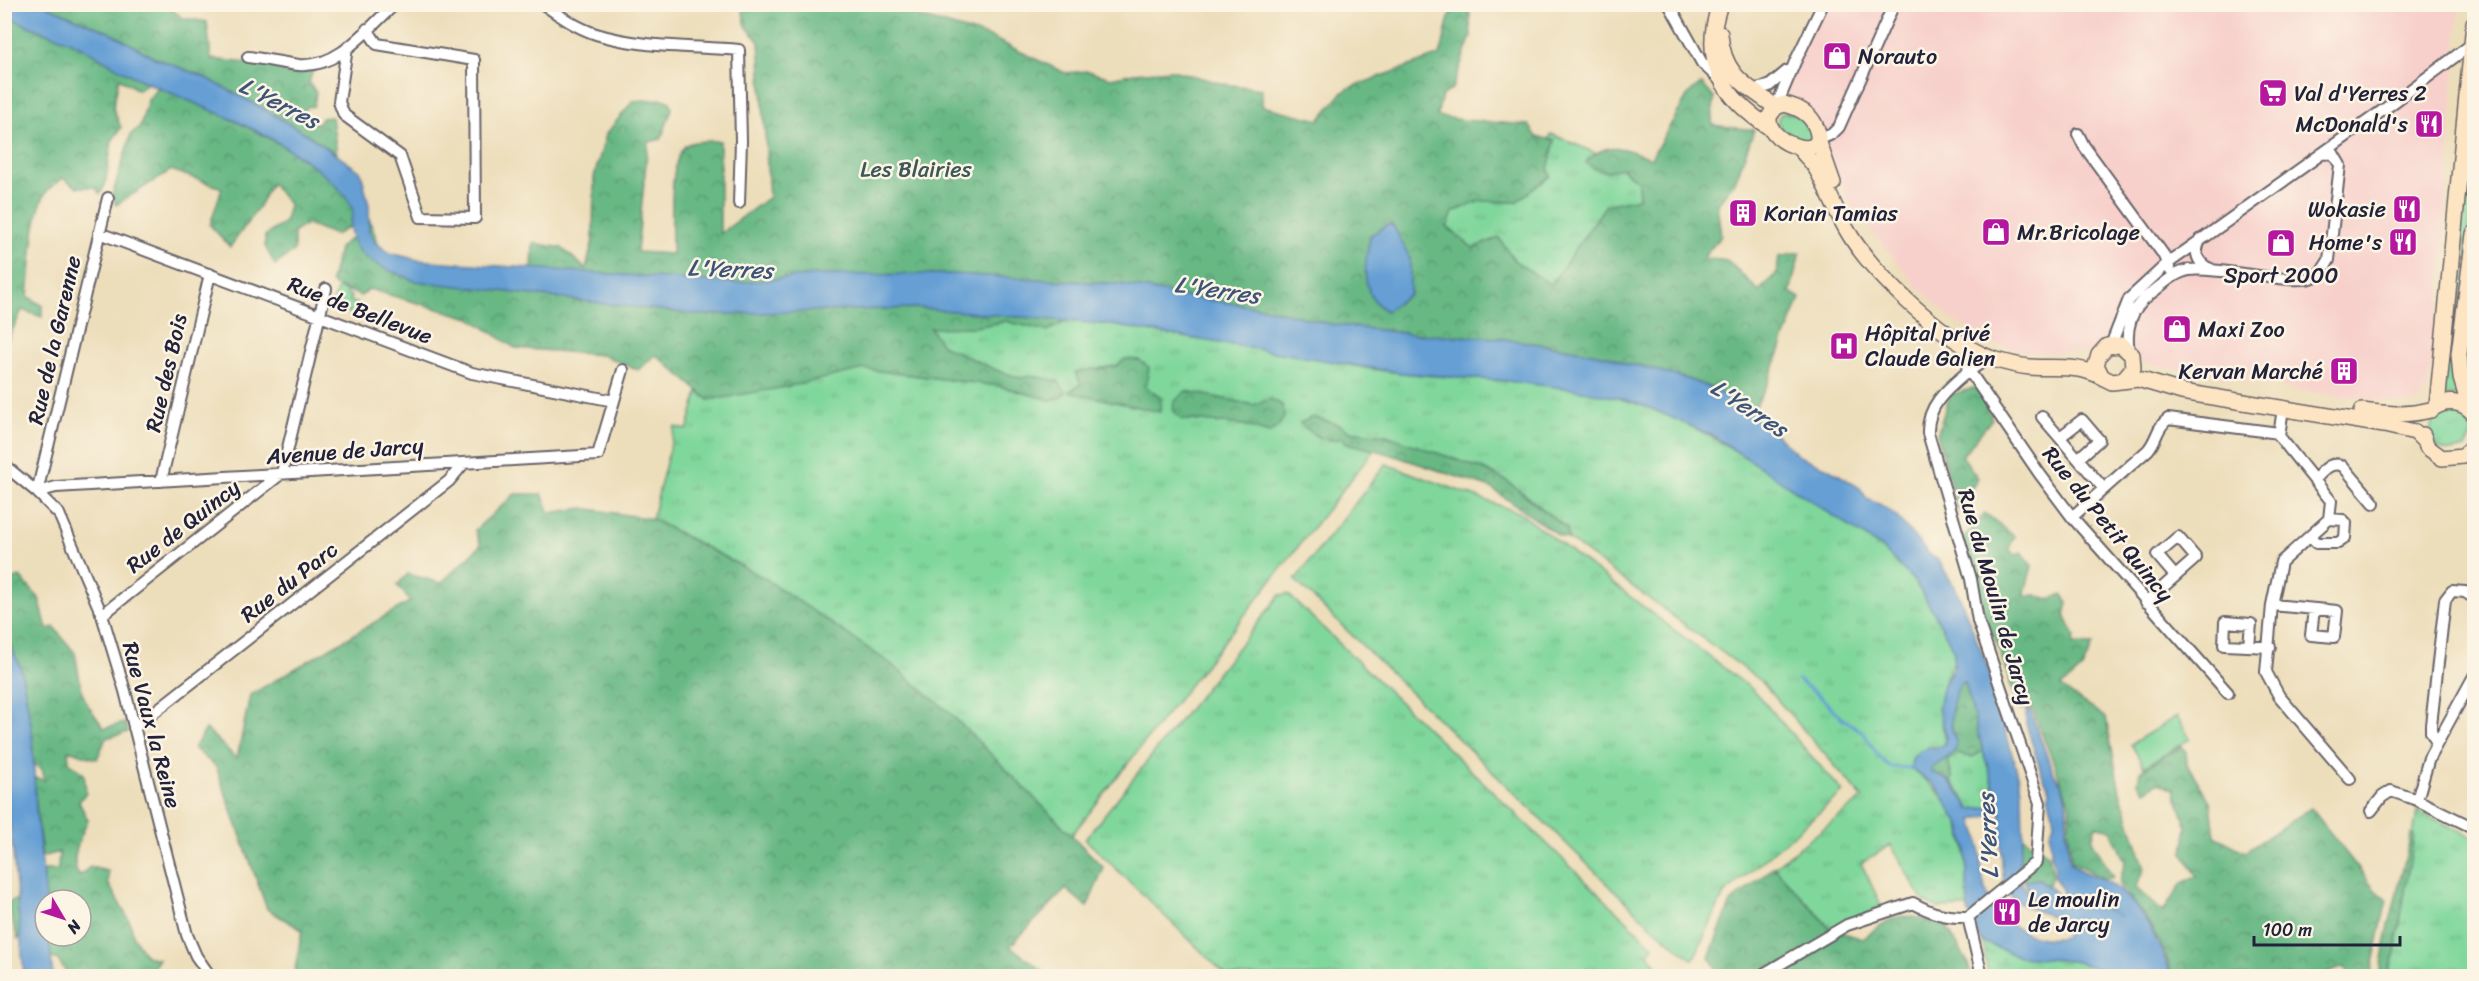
<svg xmlns="http://www.w3.org/2000/svg" width="2479" height="981" viewBox="0 0 2479 981" font-family="Sriracha,sans-serif">
  <style>
    .built { fill: #f7d0cb }
    .grass { fill: url(#grass-tufts); stroke: #517c6c; stroke-width: 1.5; fill-rule: evenodd }
    .forest { fill: url(#forest-crowns); stroke: #456d60; stroke-width: 1.5; fill-rule: evenodd }
    .wetland { fill: url(#wetland-marsh); stroke: #517c6c; stroke-width: 1.5 }
    .garden { fill: #80d79c; stroke: #517c6c; stroke-width: 1.5 }
    .water { fill: #659fd4; stroke: #446088; stroke-width: 1.5; fill-rule: evenodd }
    .lines { fill: none; stroke-linecap: round; stroke-linejoin: round }
    .stream { stroke: #659fd4; stroke-width: 3 }
    .river { stroke: #659fd4; stroke-width: 18 }
    .street-casing { stroke: #696468; stroke-width: 14 }
    .secondary-casing { stroke: #696468; stroke-width: 18 }
    .street { stroke: #fff; stroke-width: 10 }
    .secondary { stroke: #fde5c4; stroke-width: 15 }
    .labels { text-anchor: middle; dominant-baseline: central; stroke-width: 5; stroke-linejoin: round; paint-order: stroke }
    .poi-label { font-size: 22px; fill: #22223b; stroke: #fcf5e5; text-anchor: start }
    .park-label { font-size: 22px; fill: #3e5858; stroke: #fcf5e5 }
    .street-label { font-size: 22px; fill: #22223b; stroke: #fcf5e5 }
    .water-label { font-size: 24px; font-style: italic; fill: #3d5478; stroke: #fcf5e5 }
  </style>
  <defs>
    <pattern id="grass-tufts" width="24" height="20" patternUnits="userSpaceOnUse" patternTransform="scale(1.5)"><rect width="24" height="20" fill="#80d79c"/><path d="M3 7l-1-3M5 7V3M7 7l1-3M15 17l-1-3M17 17v-4M19 17l1-3" fill="none" stroke="#6eb887"/></pattern>
    <pattern id="forest-crowns" width="20" height="18" patternUnits="userSpaceOnUse" patternTransform="scale(1.5)"><rect width="20" height="18" fill="#68b884"/><path d="M2 6a3 3 0 1 1 6 0M12 15a3 3 0 1 1 6 0" fill="none" stroke="#55956d"/></pattern>
    <pattern id="wetland-marsh" width="20" height="14" patternUnits="userSpaceOnUse" patternTransform="scale(1.5)"><rect width="20" height="14" fill="#80d79c"/><path d="M1 5h8M5 5V1M11 12h8M15 12V8" fill="none" stroke="#6eb887"/></pattern>
  </defs>
  <rect width="100%" height="100%" fill="#fcf5e5"/>
  <filter id="ink" filterUnits="userSpaceOnUse"><feTurbulence type="fractalNoise" baseFrequency=".0167" numOctaves="2"/><feDisplacementMap in="SourceGraphic" scale="12" xChannelSelector="R" yChannelSelector="G"/><feConvolveMatrix kernelMatrix="1 2 1 2 8 2 1 2 1" color-interpolation-filters="sRGB"/></filter>
  <filter id="wash" filterUnits="userSpaceOnUse"><feTurbulence type="fractalNoise" baseFrequency=".008" numOctaves="4" result="noise"/><feDisplacementMap in="SourceGraphic" scale="24" xChannelSelector="R" yChannelSelector="G"/><feGaussianBlur stdDeviation="1.35" result="paint"/><feColorMatrix in="noise" values="0 0 0 0 0 0 0 0 0 0 0 0 0 0 0 0 0 1.4 0 .05"/><feComposite in="paint" operator="in"/></filter>
  <g filter="url(#wash)">
    <rect width="100%" height="100%" fill="#eddebb"/>
    <path class="built" d="M1823,5H2459L2440,303L2427,392L2414,404L2331,395L2080,352L2041,353L2016,350L1996,344L1953,320L1917,286L1847,201L1840,181L1783,97Z"/>
    <path class="grass" d="M2474,85V190L2468,239L2460,397L2442,396Z
      M1782,113C1797,111 1804,121 1812,133L1808,143L1790,139L1778,124V118Z
      M1551,134C1583,147 1611,159 1638,181L1639,198L1606,205L1551,285L1515,261L1499,238L1473,248L1447,227L1453,212L1480,201L1516,202L1550,176L1544,150Z
      M1069,320L1112,325C1176,336 1240,346 1304,356C1337,362 1369,370 1402,373C1475,381 1550,379 1621,399C1697,420 1763,468 1828,512C1852,528 1879,543 1900,565C1919,585 1933,610 1946,635C1961,664 1954,656 1944,682C1940,692 1941,708 1941,719C1941,731 1951,737 1940,747H1928L1911,769C1969,810 1966,842 1968,907L1939,908L1923,901L1891,845L1861,863L1882,907L1831,929L1774,867L1863,798L1761,681L1568,539L1567,529L1523,493L1386,435L1348,431L1340,425L1300,423L1319,438H1341L1347,443L1374,450L1071,836L949,712L891,664L764,578L652,519L675,427L687,430L698,392L709,400L864,369L999,386L1050,400L1032,376L1021,378L998,371L941,345L930,327H975L1005,321L1047,331ZM1125,359L1146,387L1069,391L1081,384L1076,372L1116,366ZM1186,391L1253,405L1269,433L1244,425L1181,419Z
      M2442,412L2445,415L2463,414L2468,419L2473,435L2466,448C2461,449 2453,451 2447,451C2426,448 2426,420 2442,412Z
      M1386,464L1520,513L1753,690L1843,792L1724,894L1693,960L1651,926L1295,580Z
      M1288,594L1653,946L1648,954L1657,964L1646,976H1227L1085,839L1280,595Z
      M1983,751L2000,806L1970,809L1960,792L1951,782L1952,777L1948,760L1957,754L1972,757Z
      M2417,811L2474,837V976H2387L2395,952Z"/>
    <path class="forest" d="M741,4L879,5L990,37L1065,73L1088,71L1111,78L1133,73L1172,70L1224,84L1262,89V106L1319,120L1342,93L1349,88L1440,55C1447,35 1444,22 1456,5H1469L1471,36L1452,89L1442,95L1437,116L1462,120L1529,125L1537,137L1555,140L1548,169L1550,176L1516,202L1480,201L1453,212L1447,227L1473,248L1499,238L1515,261L1551,285L1606,205L1639,198L1638,181L1622,168C1607,172 1597,174 1586,162C1610,138 1623,149 1651,158L1690,92L1702,84L1714,98L1712,125L1754,130L1735,182L1717,204L1721,236L1703,258L1728,261L1759,291L1777,273L1779,257L1800,253L1790,292L1800,298L1767,385L1751,415L1716,390L1687,379L1639,365H1628L1611,357L1571,349L1498,338L1411,334L1330,324L1265,308L1200,299L1120,284L1016,278L1020,316L1069,320L1047,331L1005,321L975,327L930,328L942,345L998,371L1021,378L1032,376L1058,381L1066,392L1061,397L1050,400L999,386L864,369L786,387L709,400L656,355L638,370L602,355L515,348L470,318L369,289L361,296L333,285L331,281L339,248L363,228L368,216L384,259L532,271L533,243L562,248L586,269L593,240L594,177L606,134L633,101L664,99L670,102L672,109L661,139L648,142L637,252L672,254C673,230 666,156 688,144C696,140 711,141 720,141V234L769,197L759,42L746,26Z
      M44,5H167L182,18L207,22L211,59L313,70L309,83L316,92L314,106L306,107L303,117L317,124L322,118L332,117L337,154L302,131L204,77L155,58L111,33Z
      M5,13C25,28 50,33 73,43C99,54 122,71 148,83L138,90L119,78L113,108L121,128L112,141L105,185L100,194L95,187H77L63,178C59,182 52,185 48,190C32,209 31,271 28,297L42,305V317L22,310L5,346Z
      M158,87C202,106 343,162 353,212C353,216 351,222 350,226L336,235L307,224L294,232V251L275,265L265,246V236L285,222L289,204L271,183L258,208L230,247L210,225L222,188L171,170L116,205L112,196L131,134L140,127L148,100Z
      M1125,359L1139,360L1149,367L1146,387L1161,398L1160,412L1069,392L1081,384L1075,372L1116,366Z
      M1977,387L1992,419L1962,456L1978,478L1958,511L1937,434L1950,395Z
      M1186,391L1253,405L1271,399L1282,405L1284,417L1278,427L1269,433L1244,425L1181,419L1173,410L1174,402Z
      M1313,417L1340,425L1348,431L1386,435L1483,469L1507,481L1567,529L1568,539L1558,535L1491,488L1386,453L1347,443L1341,438C1324,445 1313,434 1300,423Z
      M515,494H542L550,513L583,508L652,519L764,578L891,664L949,712L1104,868L1087,907L1066,889L1010,946L1044,972V976H294L302,930L267,909L216,767L194,748L206,729L237,759L250,695L411,601L397,585L408,574L441,583L481,545L475,530Z
      M1985,513L2014,536L2009,549L2015,555L2022,553L2032,566L2024,596L2036,595L2048,600L2062,594L2068,602L2065,616L2075,636L2073,644L2093,645L2082,669L2061,687L2106,718L2120,792L2145,869L2136,888L2163,912L2182,883L2197,876L2183,852L2187,827L2174,789L2159,782L2145,791L2138,783L2140,771L2182,746L2186,752L2187,764L2211,803L2215,836L2245,852L2311,808L2375,890L2387,900L2370,976H2349L2345,967L2319,976H2173C2162,940 2145,912 2119,885L2125,862L2111,830L2096,825L2092,840L2113,877L2104,879L2072,862L2068,831L2071,807L2032,708L2019,710L1998,646L1987,622L1963,539Z
      M20,577L39,598L47,629L54,627L75,653L82,692L87,704L104,728L125,723L128,732L106,738L97,759L68,750L69,762L84,774L86,792L79,802L88,820C80,837 69,859 79,876L90,867L108,871V883L130,922L134,938L146,956L159,959L151,971V976H69L57,959L51,958L49,940L28,931L18,939L7,903L28,895L44,883V870H58L59,852L42,857L33,777L45,780L42,769L33,763L32,730L21,668L5,635V582ZM45,900H81V936H45Z
      M1962,682H1965L1983,751L1972,757L1957,754L1948,760L1952,777L1951,782L1932,772L1931,768L1948,757L1955,737C1948,721 1951,697 1962,682Z
      M2411,835L2414,836L2395,952L2387,976H2379L2386,938Z
      M2023,837L2048,854C2052,866 2055,874 2048,885L2039,879L2025,881C2013,866 2019,854 2023,837Z
      M1774,867L1831,929L1863,939C1900,909 1902,913 1946,926L1967,961L1972,976H1721L1709,957L1731,902Z
      M2093,903L2120,916L2138,943C2120,934 2102,922 2093,903Z"/>
    <path class="wetland" d="M1983,942L2020,957L2073,961L2124,976H1988Z"/>
    <path class="garden" d="M338,288L348,292L347,295L351,296L350,301L358,304L354,314L331,307Z
      M2177,716L2190,739L2144,767L2131,744Z"/>
    <path class="water" d="M5,5H44L111,33L155,58L204,77L255,104L302,131L361,172L369,205V231L376,243L390,253L418,260L735,283L815,275L954,274L1120,284L1200,299L1265,308L1330,324L1411,334L1498,338L1571,349L1611,357L1628,365H1638L1687,379L1716,390L1765,424L1799,456L1828,468L1860,488L1867,499L1881,505L1896,516L1928,553L1939,561L1958,593L1988,668L2022,789L2023,837L2017,874L2032,902L2035,905L2036,900H2032L2025,881L2039,879L2059,895H2062L2063,891L2054,877L2055,867L2051,854L2050,833L2055,821L2049,799L2050,790L2041,772L2026,724V711L2030,710L2053,772L2062,785L2066,799L2068,807L2066,830L2070,862C2079,873 2098,876 2111,884C2144,905 2158,942 2172,976H2124L2073,961L2020,957L1983,942L1976,933L1968,911L1966,848L1962,829L1941,793L1933,784L1911,769C1910,752 1925,747 1940,747L1945,743L1946,735L1938,708L1943,684L1954,667V651L1936,616L1915,582L1882,548L1713,436L1650,408L1619,398L1572,389L1507,381L1401,373L1112,325L918,308L700,315L415,281C397,273 372,266 359,251C354,245 350,233 350,226C350,221 353,216 353,212C348,188 304,159 285,147C236,117 182,100 131,75C112,66 95,53 75,44C52,33 25,28 5,13ZM1965,682L1983,751L2000,806L1970,809C1960,793 1951,779 1932,772L1931,768C1938,762 1949,759 1954,752C1960,744 1954,737 1952,729C1949,715 1953,694 1962,683ZM2001,812C2002,832 1998,879 2010,895C2022,913 2061,911 2067,931L2064,937C2033,944 2002,924 1988,896C1980,879 1982,860 1979,842C1978,834 1975,827 1973,820ZM2094,904L2120,916L2137,942C2121,935 2100,921 2094,904Z
      M1389,224L1394,227L1410,258V294L1386,311C1359,294 1364,261 1371,235Z
      M5,635L21,668L32,730L36,810L46,900L45,936H49L53,976H24L12,841L4,781Z"/>
    <g class="lines">
      <path class="stream" d="M1798,680L1822,698L1839,716L1863,732L1879,757L1890,767L1913,768"/>
      <path class="river" d="M2082,919L2106,920L2121,927L2132,941L2147,952L2158,976"/>
    </g>
  </g>
  <g filter="url(#ink)">
    <g class="lines">
      <g class="street-casing">
        <path id="street" d="M543,4C560,16 577,28 596,34C641,48 693,46 739,50L741,141L739,203
          M1669,4L1702,63L1719,79
          M347,48L339,102L344,115L400,156L421,217L475,218L474,60L377,44L367,29
          M248,57C265,59 282,63 299,65C339,68 367,29 395,4
          M1751,90L1769,86L1787,71
          M1776,107L1795,62L1823,4
          M2078,134L2084,146L2163,254L2170,270
          M1818,140L1832,134L1839,127L1894,4
          M99,233L472,373L614,401
          M2201,239C2193,252 2197,264 2211,269
          M2111,345L2129,299L2167,264L2386,108L2472,44
          M2129,351C2125,329 2131,307 2150,294C2161,286 2175,272 2189,270C2218,266 2295,286 2314,277C2321,274 2325,267 2329,260L2340,165L2333,153L2321,154
          M1967,371L1972,375L2039,473L2072,517L2228,693
          M1967,371L1971,349
          M2283,408L2279,436L2331,501L2329,519L2281,562L2272,605L2266,672L2279,696L2350,779
          M2042,417L2104,489
          M2060,437L2082,420L2099,440L2078,459
          M4,465L37,492L59,514L102,615L125,691L187,935L196,956L210,976
          M2314,480C2323,472 2330,460 2343,466L2374,503
          M161,481L210,274
          M37,492L56,487L598,455L623,370
          M37,492L108,198
          M2072,517L2148,450C2158,438 2156,428 2168,419L2279,433
          M2310,536L2316,543H2338L2345,538L2346,523L2343,520L2329,519
          M2146,602L2196,558L2178,537L2157,555L2175,576
          M2272,605L2337,611L2334,637L2311,635L2314,609
          M102,615L282,473L326,289
          M2249,646L2251,624L2225,622L2224,645L2270,647
          M134,728L449,481L464,463
          M2437,743L2431,732V725L2445,600L2452,591L2465,592L2474,598
          M2417,800L2429,758L2474,676
          M2371,811L2382,797L2391,791L2417,800L2474,828
          M1968,917L1982,976
          M1760,976L1847,925L1913,903C1931,913 1947,918 1968,917L2036,862L2040,803L1978,621L1971,579L1928,433C1927,406 1946,390 1965,374C1973,367 1980,366 1987,357"/>
      </g>
      <g class="secondary-casing">
        <path id="secondary" d="M1720,4C1700,61 1723,99 1772,129
          M1720,34C1723,75 1745,85 1776,107
          M1784,104C1797,107 1809,112 1815,125C1833,164 1768,146 1769,119C1769,115 1774,110 1776,107Z
          M1818,140L1833,183
          M1800,149C1805,156 1813,162 1817,170C1828,190 1836,212 1848,232C1873,274 1944,341 1990,358C2003,362 2017,366 2030,367C2055,369 2079,364 2102,377
          M2122,381L2133,368L2132,355L2121,345L2107,346L2099,355L2096,365L2102,377L2112,382L2138,379L2182,392L2384,425L2415,432L2425,442
          M2437,406L2474,23
          M2470,409L2461,378L2459,354L2474,234
          M2431,410C2444,399 2462,400 2473,413
          M2362,411C2385,414 2407,416 2430,410
          M2423,435L2427,447L2442,458L2463,456L2474,446"/>
      </g>
      <use href="#street" class="street"/>
      <use href="#secondary" class="secondary"/>
    </g>
  </g>
  <defs>
    <g id="shop-square" transform="scale(1.5)"><rect x="-9" y="-9" width="18" height="18" rx="4" fill="#b5179e" stroke="#fcf5e5"/><path d="M-5-2.5h2.3a2.7 3.5 0 0 1 5.4 0H5L5.5 6h-11ZM-1.5-2.5h3a1.5 2.3 0 0 0-3 0Z" fill="#fff"/></g>
    <g id="supermarket-square" transform="scale(1.5)"><rect x="-9" y="-9" width="18" height="18" rx="4" fill="#b5179e" stroke="#fcf5e5"/><path d="M-6-5.5h2.5l.6 2H6L4.5 2H-2.5L-4.4-4H-6ZM-1.5 3.2a1.3 1.3 0 1 0 .1 0ZM3 3.2a1.3 1.3 0 1 0 .1 0Z" fill="#fff"/></g>
    <g id="restaurant-square" transform="scale(1.5)"><rect x="-9" y="-9" width="18" height="18" rx="4" fill="#b5179e" stroke="#fcf5e5"/><path d="M-5-6h1v4h1v-4h1v4h1v-4h1v5L-1.5 .5V6h-2V.5L-5-1ZM5-6V6H3V1.5H1.5Q1.5-4 5-6Z" fill="#fff"/></g>
    <g id="building-square" transform="scale(1.5)"><rect x="-9" y="-9" width="18" height="18" rx="4" fill="#b5179e" stroke="#fcf5e5"/><path d="M-4-6H4V6H1V3H-1V6H-4ZM-2.5-4.3h1.7v1.8h-1.7ZM.8-4.3h1.7v1.8H.8ZM-2.5-1h1.7V.8h-1.7ZM.8-1h1.7V.8H.8Z" fill="#fff"/></g>
    <g id="hospital-square" transform="scale(1.5)"><rect x="-9" y="-9" width="18" height="18" rx="4" fill="#b5179e" stroke="#fcf5e5"/><path d="M-5-5h3v3.5h4V-5h3V5h-3V1.5h-4V5h-3Z" fill="#fff"/></g>
  </defs>
  <g fill-rule="evenodd">
    <use href="#shop-square" x="1837" y="56"/>
    <use href="#supermarket-square" x="2273" y="93"/>
    <use href="#restaurant-square" x="2429" y="124"/>
    <use href="#restaurant-square" x="2407" y="209"/>
    <use href="#building-square" x="1743" y="213"/>
    <use href="#shop-square" x="1996" y="232"/>
    <use href="#restaurant-square" x="2403" y="242"/>
    <use href="#shop-square" x="2281" y="243"/>
    <use href="#shop-square" x="2177" y="329"/>
    <use href="#hospital-square" x="1844" y="346"/>
    <use href="#building-square" x="2344" y="371"/>
    <use href="#restaurant-square" x="2007" y="912"/>
  </g>
  <g class="labels">
    <g class="poi-label">
      <text x="1858" y="56">Norauto</text>
      <text x="2294" y="93">Val d'Yerres 2</text>
      <text x="2408" y="124" text-anchor="end">McDonald's</text>
      <text x="2386" y="209" text-anchor="end">Wokasie</text>
      <text x="1764" y="213">Korian Tamias</text>
      <text x="2017" y="232">Mr.Bricolage</text>
      <text x="2382" y="242" text-anchor="end">Home's</text>
      <text x="2281" y="275" text-anchor="middle">Sport 2000</text>
      <text x="2198" y="329">Maxi Zoo</text>
      <text x="1865" y="333">Hôpital privé<tspan x="1865" dy="25">Claude Galien</tspan></text>
      <text x="2323" y="371" text-anchor="end">Kervan Marché</text>
      <text x="2028" y="899">Le moulin<tspan x="2028" dy="25">de Jarcy</tspan></text>
    </g>
    <g class="park-label">
      <text x="916" y="169">Les Blairies</text>
    </g>
    <g class="street-label">
      <text transform="translate(360 310) rotate(21)">Rue de Bellevue</text>
      <text transform="translate(54 340) rotate(-77)">Rue de la Garenne</text>
      <text transform="translate(166 373) rotate(-77)">Rue des Bois</text>
      <text transform="translate(345 451) rotate(-4)">Avenue de Jarcy</text>
      <text transform="translate(2108 524) rotate(51)">Rue du Petit Quincy</text>
      <text transform="translate(183 526) rotate(-38)">Rue de Quincy</text>
      <text transform="translate(289 582) rotate(-38)">Rue du Parc</text>
      <text transform="translate(1996 597) rotate(74)">Rue du Moulin de Jarcy</text>
      <text transform="translate(152 725) rotate(75)">Rue Vaux la Reine</text>
    </g>
    <g class="water-label">
      <text transform="translate(279 103) rotate(27)">L'Yerres</text>
      <text transform="translate(730 269) rotate(2)">L'Yerres</text>
      <text transform="translate(1217 290) rotate(8)">L'Yerres</text>
      <text transform="translate(1749 408) rotate(33)">L'Yerres</text>
      <text transform="translate(1988 836) rotate(-93)">L'Yerres</text>
    </g>
  </g>
  <rect width="2479" height="981" fill="none" stroke="#fcf5e5" stroke-width="24"/>
  <g transform="translate(63 918) rotate(129)"><circle r="28" fill="#fcf5e5" stroke="#a5a1a1" stroke-width="1.5"/>
  <path d="M0-4.5L10 22L0 15L-10 22Z" fill="#b5179e"/>
  <text y="-9" font-size="16" font-weight="bold" text-anchor="middle" fill="#22223b">N</text>
  </g>
  <path d="M2254 936v9h146v-9" fill="none" stroke="#22223b" stroke-width="3"/>
  <text x="2263" y="936" font-size="18" fill="#22223b" stroke="#fcf5e5" stroke-width="4.5" paint-order="stroke">100 m</text>
</svg>
